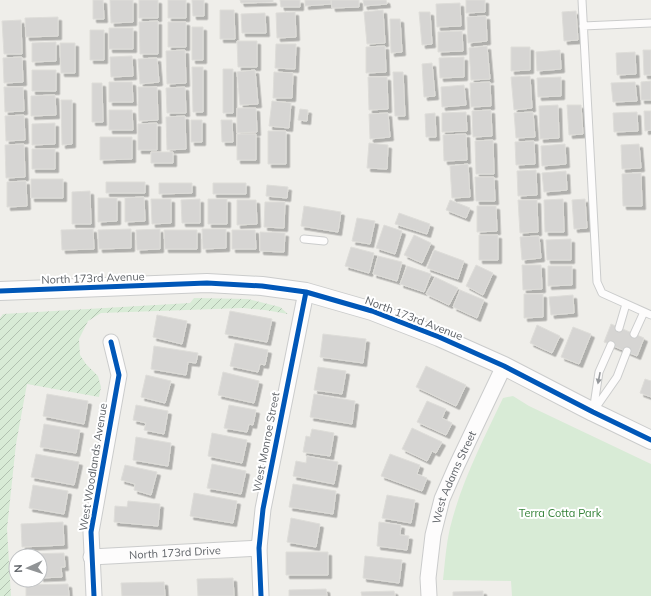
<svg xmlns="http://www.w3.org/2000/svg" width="651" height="596" viewBox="0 0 651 596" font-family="Mulish,sans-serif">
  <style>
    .park { fill: #d8ebd6 }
    .garden { fill: url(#garden-furrows) }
    .building { fill: #d6d5d3; stroke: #deddd9; filter: url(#shadow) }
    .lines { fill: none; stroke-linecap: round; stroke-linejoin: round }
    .service-casing { stroke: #cbcccc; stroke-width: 9 }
    .minor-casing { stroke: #cbcccc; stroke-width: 17 }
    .tertiary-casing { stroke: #cbcccc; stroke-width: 20 }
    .service { stroke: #fdfcfc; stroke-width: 7 }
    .minor { stroke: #fdfcfc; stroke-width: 15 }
    .tertiary { stroke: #fdfcfc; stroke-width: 18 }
    .cycleway-casing { stroke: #fff; stroke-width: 8 }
    .cycleway { stroke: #0057b8; stroke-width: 5 }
    .oneway { fill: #96999c }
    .labels { text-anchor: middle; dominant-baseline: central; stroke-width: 4; stroke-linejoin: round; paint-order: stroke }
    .street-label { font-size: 11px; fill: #5f6368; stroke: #fff }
    .park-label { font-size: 11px; fill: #348238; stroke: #fff }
  </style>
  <defs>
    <pattern id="garden-furrows" width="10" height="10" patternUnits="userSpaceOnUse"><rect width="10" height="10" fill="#d8ebd6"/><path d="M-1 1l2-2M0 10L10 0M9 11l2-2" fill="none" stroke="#b2c2b1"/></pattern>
    <filter id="shadow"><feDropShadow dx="3.5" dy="3.5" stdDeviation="0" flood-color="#0004"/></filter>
  </defs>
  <rect width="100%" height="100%" fill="#efeeea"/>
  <path class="park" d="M513,396L529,406L651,464V596H512L511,581L443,580C445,563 446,545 450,528C461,483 483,440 503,398Z"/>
  <path class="garden" d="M194,298L248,299L280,307L288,314L265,310L243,308L101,313L88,321L79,339L80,355L86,364L98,376L101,387L99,397L27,384L16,444L7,529L11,596H0V318L3,314L190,303Z"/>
  <path class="building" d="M93,0H103L104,19H93Z
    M110,0H133V22L111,23Z
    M139,0H158V18H139Z
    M168,0H186V18H168Z
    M192,0H204V16H193Z
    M240,0H273V2L241,3Z
    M280,0H300V7H281Z
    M305,0H331V4L305,6Z
    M331,0H359V7L332,8Z
    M363,0H386L387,4L364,6Z
    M466,0H485V12L466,13Z
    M460,3L461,26L437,27L436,4Z
    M220,10H234L235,39H220Z
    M383,10L385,43L367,44L364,12Z
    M576,11L578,40L564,41L562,12Z
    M295,12L296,37L277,38L276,13Z
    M419,12H430L432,44L422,45Z
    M265,13L266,33H242L241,14Z
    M486,16L487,41L468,43L467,17Z
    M58,17V36L26,37L25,18Z
    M390,19H400L402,52L391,53Z
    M21,20L22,54H4L2,21Z
    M158,21V54H140L139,22Z
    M168,22H186V47H168Z
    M192,27H203V60H192Z
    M109,28H133V49H109Z
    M90,30H104V60H90Z
    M462,31L463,51L438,52V32Z
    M237,41H257V67H238Z
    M56,42V61L32,62V43Z
    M60,43H75V73H61Z
    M276,44H296L295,69L275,68Z
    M385,46L386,72L366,73V47Z
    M487,46L490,79L471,80L469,48Z
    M511,47H530V70L511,71Z
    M185,50L186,83L167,84L166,51Z
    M560,50L561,69L537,71L536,52Z
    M643,50H651V75H644Z
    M635,52L636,74L617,75L616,53Z
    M132,56L133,76L111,77L110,57Z
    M22,57L23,82L4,83L3,58Z
    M464,57V77L440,78L439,58Z
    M157,58L159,82L140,84L138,59Z
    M432,63L435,96L424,97L422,64Z
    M192,67H203V112H193Z
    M223,69H233V113H223Z
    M32,70H56V91H32Z
    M255,70L258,104L240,105L237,72Z
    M274,72L293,73L292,98H273Z
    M393,72H403L405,116H395Z
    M530,76L532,108L514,110L511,77Z
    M368,77H387L388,109L369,110Z
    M561,77V96L538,97L537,78Z
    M651,81V100H641V82Z
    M109,82H132L133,102H109Z
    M490,82L491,106L471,107L470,83Z
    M635,82L637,101L613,102L611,83Z
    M92,83H102L103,122H92Z
    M464,85L466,105L442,107L441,87Z
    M4,87H23L24,111L5,112Z
    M138,87H157L158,120L139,121Z
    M185,87L186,113H167L166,88Z
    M55,95L56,115L31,116V96Z
    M61,100H72V144L62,145Z
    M272,101L291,103L289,128L269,126Z
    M558,105L559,138L540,139L539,106Z
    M567,105H581L583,134L569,135Z
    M237,108H256L257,132L237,133Z
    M300,109L308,110L307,121L298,120Z
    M109,110H132L133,130H109Z
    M491,110L492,136L473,137L472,111Z
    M644,111H651V130L645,131Z
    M466,112L467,131L442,132V113Z
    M533,112L535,137L516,138L514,113Z
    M637,112L638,131L614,132L613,113Z
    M388,113L390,137L370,139L369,114Z
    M435,113L436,137H426L425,114Z
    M24,115L25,140L6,141L5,116Z
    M185,116L186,149L167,150L166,117Z
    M191,120H202V142H191Z
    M221,120H232L233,142H222Z
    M55,123V144L32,145V124Z
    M157,123V150H138V124Z
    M268,131H286V164H268Z
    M237,134H256V160H237Z
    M466,134L467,160L444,161L443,135Z
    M100,137H132V159L100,160Z
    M493,140L494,174H476L475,141Z
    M534,141L535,164L516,165L515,142Z
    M369,143L388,145L387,169L367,168Z
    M24,144L25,177L6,178L5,145Z
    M565,144L566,164L542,166L541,146Z
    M639,144L641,168L622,169L621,145Z
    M32,149H55V169H32Z
    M151,152H173V163H151Z
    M468,164L470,197L452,198L450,166Z
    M536,170L537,195L518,196L517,171Z
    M566,171L567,190L544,192L542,173Z
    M641,173L642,206H623L622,174Z
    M475,177H494L495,201H476Z
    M31,179H63V198H31Z
    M26,181L27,206L7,207V182Z
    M106,182H145V193H106Z
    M159,183H192V193L159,194Z
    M213,183H246V194H213Z
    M267,185L288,187L287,198L266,196Z
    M90,191L91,224H72V192Z
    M144,197L145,221L125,222V198Z
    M98,198H117V221L98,222Z
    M151,199H171V223L152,224Z
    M200,199V223H182L181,200Z
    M208,199H227V224H208Z
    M563,199L564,232H545L544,200Z
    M585,199L587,228L574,229L572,200Z
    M237,200H256L257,224L237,225Z
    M450,200L470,208L466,218L446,210Z
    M518,200H537L538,232L520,233Z
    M265,202H285L284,228L264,227Z
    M304,206L341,212L338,232L301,226Z
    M477,206H496L497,231L477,232Z
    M399,213L430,224L427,234L395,224Z
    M357,218L375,221L370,244L352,241Z
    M384,225L402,231L395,254L376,248Z
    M93,229L94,249L62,250L61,230Z
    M131,229V248L99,249L98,230Z
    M160,229V249L137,250L136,230Z
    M202,229H226V248L203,249Z
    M164,230H197V249H165Z
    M232,230H255L256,249H232Z
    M260,232L285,233L284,252L260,251Z
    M414,235L431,243L422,263L404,255Z
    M479,235H498V260H479Z
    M539,236L541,258L522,260L520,237Z
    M571,239V260H547L546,240Z
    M351,247L374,253L369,273L345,266Z
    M434,250L464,261L458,279L427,268Z
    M378,256L402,262L397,281L373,274Z
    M476,265L493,273L483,295L466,286Z
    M522,265H541L542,289L523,290Z
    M407,266L431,274L424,292L400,284Z
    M548,266H572V285L548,286Z
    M435,277L458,288L449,305L426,294Z
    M460,290L484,300L477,318L453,307Z
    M524,294H543V317L524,318Z
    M573,295L574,313L551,315L549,297Z
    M230,311L272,319L267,342L225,334Z
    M157,315L187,321L182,344L153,337Z
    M611,324L644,338L637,356L604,342Z
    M537,325L560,336L552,353L530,343Z
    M573,327L591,334L579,364L561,357Z
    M323,334L366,339L363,363L320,357Z
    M235,343L268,350L265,365L260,364L258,372L230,366Z
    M154,346L198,353L196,363L188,362L186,375L151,369Z
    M426,366L466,385L456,406L416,387Z
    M318,367L346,371L342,394L314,390Z
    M223,372L259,381L254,403L218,395Z
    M146,375L171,381L165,403L141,397Z
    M645,379L651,381V397L640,393Z
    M47,394L88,401L84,424L43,416Z
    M314,394L355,401L352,424L310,417Z
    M427,401L446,409L442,418L452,423L446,435L417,422Z
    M136,405L168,411L164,434L144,430L146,423L133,420Z
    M229,405L256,410L253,425L249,424L247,432L224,428Z
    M44,424L80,430L76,453L40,447Z
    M412,428L442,442L436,453L432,451L427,461L402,449Z
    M312,429L334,433L330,456L303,452L306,436L310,437Z
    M212,433L247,440L242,463L208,456Z
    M136,437L171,443L168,466L133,460Z
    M36,454L79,462L74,485L31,477Z
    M390,454L420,465L417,474L427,478L422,491L381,476Z
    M307,456L338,462L334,484L293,476L296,461L306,463Z
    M212,464L246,471L241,494L207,488Z
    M125,465L157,472L151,495L134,490L135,484L121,480Z
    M293,484L336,491L333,514L289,507Z
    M33,485L68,491L64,514L29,508Z
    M194,493L237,501L233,523L190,516Z
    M387,495L415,500L411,523L382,518Z
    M128,501L160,504L158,526L114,522L115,506L127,507Z
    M291,518L320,524L316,547L287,542Z
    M63,522L64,545L22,547L21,524Z
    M379,522L401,525L400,535L409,536L407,550L377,546Z
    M286,552H328V575H286Z
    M64,553L65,567H61L62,577L40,578V556H27V554Z
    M365,556L402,560L399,583L363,578Z
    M233,578L234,596H198L197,579Z
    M164,582L165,596H122L121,583Z
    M68,584L69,596H26V585Z
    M326,589L327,596H289V590Z
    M394,591L395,596H362L361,592Z
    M483,591V596H453V592Z"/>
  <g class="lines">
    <g class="service-casing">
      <path id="service" d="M582,0L597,282L602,293L651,315
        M583,26L651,23
        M304,239L324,241
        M619,328L626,304
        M634,334L644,312
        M594,410L617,377L627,351
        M593,412L599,372L611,345"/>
    </g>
    <g class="minor-casing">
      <g id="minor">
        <path id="s1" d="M91,557L259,548"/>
        <path d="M94,596L91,532L119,375L111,342"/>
        <path d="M261,596L259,548L263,509L306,292"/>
        <path id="s2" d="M429,596L428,578L433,535L442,499L456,467L504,366"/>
      </g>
    </g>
    <g class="tertiary-casing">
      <path id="tertiary" d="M0,291L207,283L262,286L306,292L372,311L439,337L504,366L593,412L651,440"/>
    </g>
    <use href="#service" class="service"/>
    <use href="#minor" class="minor"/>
    <use href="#tertiary" class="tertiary"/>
    <g class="cycleway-casing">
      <path id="cycleway" d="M0,291L207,283L262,286L306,292L372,311L439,337L504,366L593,412L651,440
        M94,596L91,532L119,375L111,342
        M261,596L259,548L263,509L306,292"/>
    </g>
    <use href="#cycleway" class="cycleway"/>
  </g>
  <defs><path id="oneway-solid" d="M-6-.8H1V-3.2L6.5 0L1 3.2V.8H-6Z"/></defs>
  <use class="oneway" href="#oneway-solid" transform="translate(599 378) rotate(101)"/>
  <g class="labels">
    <g class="street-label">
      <text transform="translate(93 278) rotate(-2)">North 173rd Avenue</text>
      <text transform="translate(414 318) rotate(21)">North 173rd Avenue</text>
      <text transform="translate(266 442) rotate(-79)">West Monroe Street</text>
      <text transform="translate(93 467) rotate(-81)">West Woodlands Avenue</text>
      <text stroke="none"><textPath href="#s2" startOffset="123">West Adams Street</textPath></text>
      <text stroke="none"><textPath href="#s1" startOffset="84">North 173rd Drive</textPath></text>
    </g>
    <g class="park-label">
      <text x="560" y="513">Terra Cotta Park</text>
    </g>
  </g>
  <g transform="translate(28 568) rotate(267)"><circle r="19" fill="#ffffff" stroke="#bfc1c3"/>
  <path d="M0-3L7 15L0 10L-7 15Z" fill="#919496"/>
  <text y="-6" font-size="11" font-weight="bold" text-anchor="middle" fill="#5f6368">N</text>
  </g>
</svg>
